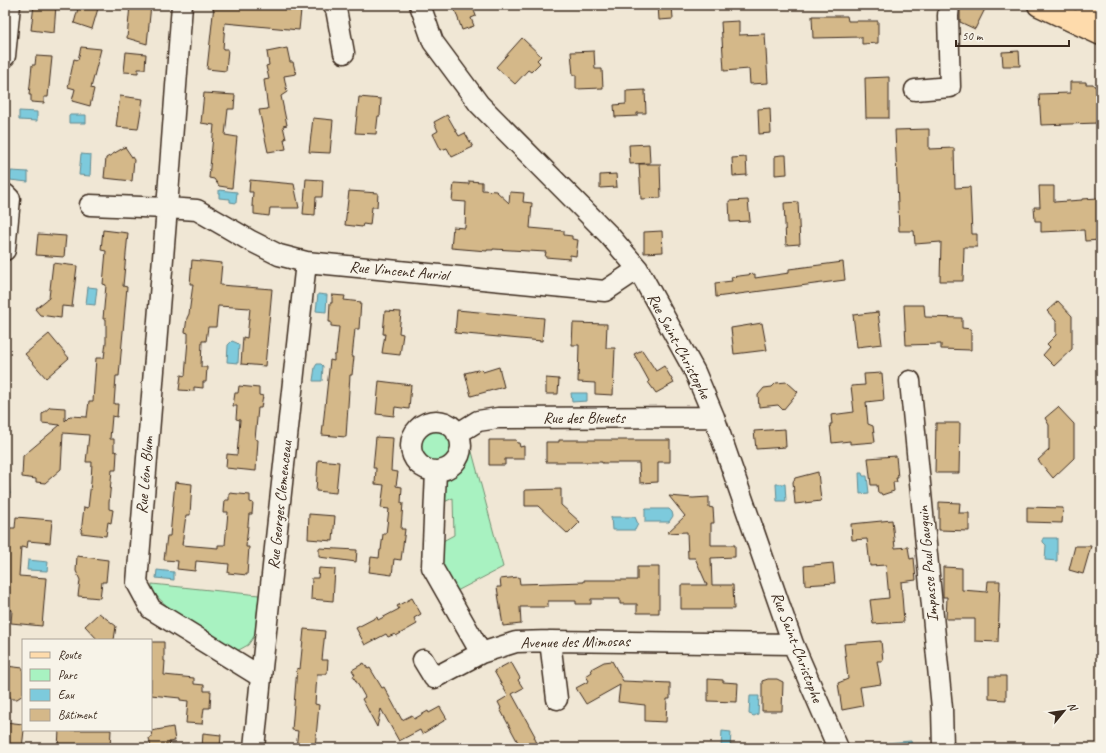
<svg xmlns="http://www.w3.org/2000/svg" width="1106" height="753" viewBox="0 0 1106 753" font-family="Caveat,sans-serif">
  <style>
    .green { fill: #a8f2c1; stroke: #728e70 }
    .water { fill: #7dcadc; stroke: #638a90 }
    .building { fill: #d4b889; stroke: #3b2a1e }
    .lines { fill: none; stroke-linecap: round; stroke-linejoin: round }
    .minor-casing { stroke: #3b2a1e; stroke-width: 23 }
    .major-casing { stroke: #3b2a1e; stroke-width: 25 }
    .minor { stroke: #f7f3e8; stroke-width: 20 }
    .major { stroke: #fedbac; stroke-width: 22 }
    .labels { text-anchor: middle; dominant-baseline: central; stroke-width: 4; stroke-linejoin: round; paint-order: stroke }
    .street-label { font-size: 16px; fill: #3b2a1e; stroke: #f7f3e8 }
  </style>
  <rect width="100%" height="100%" fill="#f0e7d5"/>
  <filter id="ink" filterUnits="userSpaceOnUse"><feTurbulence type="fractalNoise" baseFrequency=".025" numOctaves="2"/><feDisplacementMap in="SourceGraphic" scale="8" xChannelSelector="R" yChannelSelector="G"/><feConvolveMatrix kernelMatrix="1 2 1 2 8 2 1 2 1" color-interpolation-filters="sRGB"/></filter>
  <g filter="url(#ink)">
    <path class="green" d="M420 446a16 16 0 1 1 32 0a16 16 0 1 1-32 0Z
      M471,448L503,567L453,593L440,570L441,542L454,535L453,498L442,503L443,490L447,479L464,464Z
      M152,584L259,595L255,635L248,645L237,651C219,643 160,607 153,590C152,588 152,586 152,584Z"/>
    <path class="water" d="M19,111L37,112V121L19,120Z
      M69,115H86V123H69Z
      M81,154L91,155L90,176L79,175Z
      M11,171L28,172V182L10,180Z
      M219,190L237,192L236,203L230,202V199L219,198Z
      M88,287L97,288L95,305L86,304Z
      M318,294L327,295L326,312L316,311Z
      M232,341L237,343L239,345L238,363L227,362L228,345Z
      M317,364H321L323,366L322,381H313L315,367Z
      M571,393H587V401L572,402Z
      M5,467L10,494L5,495Z
      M859,473H862L863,476H867L869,493L860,494Z
      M776,484H785L786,501H777Z
      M645,509H669L672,512L673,516L669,522H645Z
      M611,517H635L638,524L635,530H612Z
      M1043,538H1057V561L1045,560L1046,545L1043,542Z
      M28,560L48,562L47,571L27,570Z
      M157,570L174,572V580L156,578Z
      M750,696H759L758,714L754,716L749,714Z
      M722,731L731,732L730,748H721Z
      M911,741L912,748H884L886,746V743Z"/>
    <path class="building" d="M34,5H56L54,33L31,30Z
      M79,5H99L92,29L74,23Z
      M130,5H151L147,44L127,38Z
      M214,5H287V8L301,10L299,30L225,23L223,49H228L226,71L207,69Z
      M461,5H472L476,16L471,18L474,26L462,30L454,7Z
      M658,5H672L673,19L659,20Z
      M960,5H987L975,29L960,22Z
      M812,16H847L848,21H878V43L862,44V37L813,38Z
      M739,21V35L765,34L768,83L750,84L749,69L724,71L721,22Z
      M522,38L541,56L537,60L540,63L531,72L528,70L515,84L496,67Z
      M81,47L101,49L91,88L94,89L90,106L72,101L75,89L68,87L74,59L78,60Z
      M287,48L290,62H293L296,74L284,76L287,92L281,96L287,125L283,126L286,139H284L286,149L268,152L259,110L268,109L264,80L269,79L266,66L269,65L267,52Z
      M594,51L595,69H602L603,88L576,89V75H573L571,52Z
      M1019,51L1020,66H1003L1002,52Z
      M126,52L146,54L145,69H138V73L124,72Z
      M36,56L52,57L48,97H44V103L31,102V95H29L32,65H35Z
      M889,77V118H866L865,78Z
      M1070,82H1086V84H1093L1094,86H1096L1098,123L1041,125L1039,94L1070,93Z
      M645,90L646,113H637V116L615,117L614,105L626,104V91Z
      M204,93L235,95L234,109H228L225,135L237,137L232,188L219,186L214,179L209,178L214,125L201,123Z
      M120,96L143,99L138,129L116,127Z
      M359,97L381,99L380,116H378L376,134L355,133Z
      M770,108L771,133L759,134L758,109Z
      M447,115L459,136L465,133L473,147L452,157L447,148L441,150L433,134L438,131L434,122Z
      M313,118L333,120L330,153L309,152Z
      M929,129V149L954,148L955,188L970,187L972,234H977V247H964L963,281H940L941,242L915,244L914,231H899L895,130Z
      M649,144L650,163L630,164L629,145Z
      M125,147L134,160L132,181L104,178L106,158Z
      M781,155H786L787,174L775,175V156Z
      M746,157L747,175L733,176L732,158Z
      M639,164H660L661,198L641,199Z
      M616,174L617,187L600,188V175Z
      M306,179L323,180L322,197H316L315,215L303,214Z
      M250,180L294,184L299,208H270L269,216L254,214V206H252L253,192H249Z
      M469,181L482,182V190L496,191L509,203L510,192L524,193L523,202L532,203L530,228L564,231V235L572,236V239L578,240L576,256L570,255V259L545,257L546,252L493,249V250H487V251L451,248L453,227L465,228L466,202L452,201L454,183L469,184Z
      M1039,186H1054V202L1082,200V199L1099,198L1100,206H1101V240L1085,241L1084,230L1041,232V221H1035L1034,207H1040Z
      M349,191L378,193L377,207H372L370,225L363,224L362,227L345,225Z
      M748,200L750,221L730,222L729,201Z
      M798,202L800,244L786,245L784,203Z
      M103,230L128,233L123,286L127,287L119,376H116L114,404H118L117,417L112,416L110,439H114V451L117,452L116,470H112L109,503V509L113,510L111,523L108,522L106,536L81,533L84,507L88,508L91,482L92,462H86L89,435L63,433L61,469L45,483L36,482V479L22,477L23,456L60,425L42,423V414L50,407L65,408V421L70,416L87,417L89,401H93L96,358H104L106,342V319H103L106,285L103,284L106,251L101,250Z
      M662,231L663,252L644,253V232Z
      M38,234L66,236L64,257L36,255Z
      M192,260L222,263L220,285L272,289L265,366L241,364L243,337L247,338L250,308L218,306L216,327H208L206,341H202L201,367H207L206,382H203V388L194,387V391L179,390L181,375L185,376L188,340V333L185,332L187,318L189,314L193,284H190Z
      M843,262L845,280L716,297L715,283L732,281L731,277L755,274V278L789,273V269Z
      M53,263L77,266L72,307L62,306L61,318L40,315L35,309L49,298Z
      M332,295L345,296L344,300L361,302L359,329H355L352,357H354L352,375H350L346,437L322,435L330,360L334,361V355H336L339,327L331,326V322H329L330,303H332Z
      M1058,301L1072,316V349L1054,366L1043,355L1050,347L1047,344L1056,335V321L1047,311Z
      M904,305H924L925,317L962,318V328L971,329V350L941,349V344L906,345Z
      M457,310L544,318L542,341L455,333Z
      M385,311L401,312L399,333L403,334L400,355L382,353L385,334H383Z
      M878,312L882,344L857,347L853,315Z
      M573,323L607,324L606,348H615L613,395L595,394V383L578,382L579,345H572Z
      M762,323L767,350L734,354L731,328Z
      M49,334L69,358L46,378L25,354Z
      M642,350L656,371L664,366L674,383L656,393L648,382L649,381L634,354Z
      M499,367L504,387L471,396L465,373L482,369L483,372Z
      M882,373L884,400L866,402L868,424L873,426L875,442L850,444V441L832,443L830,424H832L831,415L854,412L851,386L865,385L864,374Z
      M546,378L559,379L558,394H546Z
      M379,381L411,385L409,409L395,407L394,416L376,414Z
      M787,382L798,392L783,410L778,405L759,407L758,395L764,388L772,387L776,383Z
      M239,386L259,388V395L263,396L261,408H258L255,439L258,440L256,471L226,468L227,454L237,455L240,420L236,419L237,406H233L235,393H238Z
      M1058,407L1074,424V458L1053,478L1038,460L1049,450V425L1045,418Z
      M936,423H960L959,473H935Z
      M785,429L786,447L756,449L754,431Z
      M376,437L393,438L391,471L398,472L396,486L402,487L401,503H403L401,529H405L403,545L401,560L394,559L392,575L369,572L371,557L379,558L380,550H381L383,534H386L389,509L381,508L384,485L375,484L376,468H373Z
      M489,440H516L517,443H519L520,447L524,446V459H505V465H489Z
      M559,440H670V462H658V482L640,483L639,463H602V462H546V442H559Z
      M896,456L898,478H896L897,482H893L894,491L882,495L881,493H878L877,485H871L868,458Z
      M318,460L339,462L336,493L316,491Z
      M818,472L821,501L795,504L793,482L795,478Z
      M175,482L192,484L190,515H186L182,545L218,548V545H225L228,512H224L225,500H229V493L250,495V502L253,503L252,514H249L246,547H249L247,575L228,573L229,564L196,561L195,571L177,569L178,561L164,560L167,536H170Z
      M561,489V505L580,522L568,534L538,506H525V490Z
      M669,496L693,498L709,497V507L713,508L714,523H711V545H735V557L711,558L712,585H733L734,609H681V585H707L695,558H688L687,532L667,533L685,516Z
      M939,502L960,503L959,513H969V531L939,530Z
      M1027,507L1063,508L1062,523L1027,522Z
      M309,514L335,516L333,541L308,539Z
      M16,517L52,520L50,543L28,541L27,548L21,547L19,576L46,578L42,626L11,623L12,610H5L7,575H5V528H15Z
      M892,520L895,548L908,547L910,559L914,558L916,580L901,582L904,622L873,624L870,600L889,598L886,565L870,566L867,539L852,540L851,524Z
      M1075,546H1091L1083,574L1069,570Z
      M319,548L357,550L356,562L319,557Z
      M77,556L108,560L106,582H102L100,598L78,596L80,580L76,571Z
      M833,563L835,583L805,585L804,566Z
      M637,567H659V613H637V604H620V599H591V604H576V601H548V607H520L521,624L503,626L497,587H501L500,579L519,577L520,584L584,582V580H637Z
      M943,567L962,568V590L987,592L988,581H1000L998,642L975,641V619H946L947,597H943Z
      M319,568L335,569L333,601L311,599L312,578H318Z
      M412,598L421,614L414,618L417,624L396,636L395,634L388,637L386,634L365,645L356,628L377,617L378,620L399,609L397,606Z
      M99,613L116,626L114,640H98L85,626Z
      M304,629L325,631L322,660H328L327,674H317L315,704L319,705L315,748H296L298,731L292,730L297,668L300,669Z
      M881,641L883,661H877L881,684L860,687L863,706L842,710L838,683L848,679L844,644Z
      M151,642H164V661H165L164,675L194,678V684L204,685V691H211L210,708H204L202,724L186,723L188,701L180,700V698L151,695Z
      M612,661L623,681L670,683V699H667L666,722L645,721V705L618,702L620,685L586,704L576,688L589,681L586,676L592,672L591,669L604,662Z
      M511,662L520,678L518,680L523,688L512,694L535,736L534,737L537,743L528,748H521L500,709L501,708L498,702L508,696L494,671Z
      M364,663L368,669L370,668L382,688L384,687L402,720L412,715L414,719L428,711L429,713L440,707L447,719L422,734L420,730L399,741L381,709L377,727L362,699L365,697L353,676L355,675L352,670Z
      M6,666L23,668V695L17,699H12L5,691Z
      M989,676H1006V700L989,699Z
      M708,679L723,680V682L738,683L737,702L708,701Z
      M768,679H777L783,682L782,711H762V681Z
      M5,722L23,724L24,730L22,748H5Z
      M173,727L175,741L169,742L170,748H151L149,738L152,737L151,731Z
      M59,730H111L110,748H58Z
      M203,733L221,735L220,748H202Z"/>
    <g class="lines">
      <g class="minor-casing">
        <path id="minor" d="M182,5L167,208L197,210L225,226L249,240L279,255L306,262L605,291L638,269
          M333,5L336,9L344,53
          M420,5L433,42L479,104L609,235L638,269L695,372L714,417L793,644L838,748
          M5,56L10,5
          M915,90L950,87L948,16L949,5
          M5,194L10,199L5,250
          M90,205L167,208L137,583L151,609L261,677
          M910,381L942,708L943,748
          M411 446a25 25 0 1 1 50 0a25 25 0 1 1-50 0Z
          M457,434L478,421L498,418L714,417
          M436,471L432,567L481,653L516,642L550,641L793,644
          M550,641L557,699
          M423,660L434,678L481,653
          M254,748L261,677L306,262"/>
      </g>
      <g class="major-casing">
        <path id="major" d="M1039,5L1101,34
          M1086,5L1101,12"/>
      </g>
      <use href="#minor" class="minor"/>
      <use href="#major" class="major"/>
    </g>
  </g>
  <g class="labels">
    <g class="street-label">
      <text transform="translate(399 271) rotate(5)">Rue Vincent Auriol</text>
      <text transform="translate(679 346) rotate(62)">Rue Saint-Christophe</text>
      <text x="584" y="418">Rue des Bleuets</text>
      <text transform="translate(145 475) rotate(-85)">Rue Léon Blum</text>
      <text transform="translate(280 505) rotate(-84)">Rue Georges Clemenceau</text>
      <text transform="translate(928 564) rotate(-95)">Impasse Paul Gauguin</text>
      <text transform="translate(575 642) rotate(-1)">Avenue des Mimosas</text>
      <text transform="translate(797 647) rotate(69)">Rue Saint-Christophe</text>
    </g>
  </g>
  <rect width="1106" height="753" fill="none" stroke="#f7f3e8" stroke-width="20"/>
  <rect x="10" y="10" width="1086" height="733" fill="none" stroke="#3b2a1e" stroke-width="1.5" filter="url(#ink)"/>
  <rect x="22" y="639" width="130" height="92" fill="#f7f3e8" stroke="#aca397"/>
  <rect x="30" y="652" width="20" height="6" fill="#fedbac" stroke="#aca397"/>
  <text x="58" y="659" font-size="12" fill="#3b2a1e">Route</text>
  <rect x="30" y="669" width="20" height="12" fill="#a8f2c1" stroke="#aca397"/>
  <text x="58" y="679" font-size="12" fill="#3b2a1e">Parc</text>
  <rect x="30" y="689" width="20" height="12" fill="#7dcadc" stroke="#aca397"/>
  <text x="58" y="699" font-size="12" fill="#3b2a1e">Eau</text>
  <rect x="30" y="709" width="20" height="12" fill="#d4b889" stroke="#aca397"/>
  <text x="58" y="719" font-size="12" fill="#3b2a1e">Bâtiment</text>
  <g transform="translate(1064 711) rotate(61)" stroke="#f7f3e8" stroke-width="3" paint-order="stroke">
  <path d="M0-3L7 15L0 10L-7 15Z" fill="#3b2a1e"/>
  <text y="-6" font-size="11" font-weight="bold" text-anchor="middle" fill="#3b2a1e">N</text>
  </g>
  <path d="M956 40v6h113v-6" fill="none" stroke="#3b2a1e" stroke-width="2"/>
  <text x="962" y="40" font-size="12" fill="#3b2a1e" stroke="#f7f3e8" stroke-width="3" paint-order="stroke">50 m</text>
</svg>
